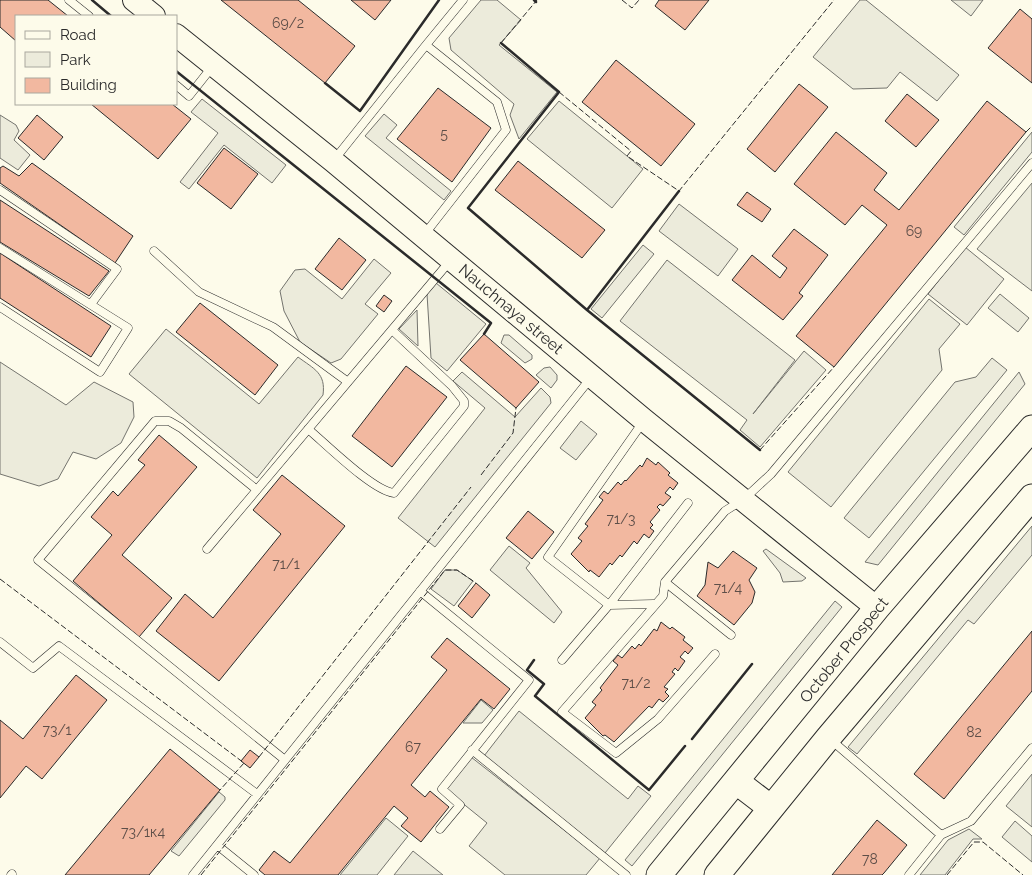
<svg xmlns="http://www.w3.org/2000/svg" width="1032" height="875" viewBox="0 0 1032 875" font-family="Raleway,sans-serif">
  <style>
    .green { fill: #ecebdb; stroke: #74746e }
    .parking { fill: #eceadb; stroke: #74746e }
    .building { fill: #f2b8a0; stroke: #2b2b2b }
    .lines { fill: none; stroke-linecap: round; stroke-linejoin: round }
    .lane-casing { stroke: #2b2b2b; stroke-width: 9 }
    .secondary-casing { stroke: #2b2b2b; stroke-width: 24 }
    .primary-casing { stroke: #2b2b2b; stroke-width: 27 }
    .lane { stroke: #fdfbea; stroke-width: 8 }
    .secondary { stroke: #fdfbea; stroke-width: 22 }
    .primary { stroke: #fdfbea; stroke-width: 25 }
    .fence { stroke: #2b2b2b; stroke-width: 1; stroke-dasharray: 6 2.5; stroke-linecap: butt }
    .wall { stroke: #2b2b2b; stroke-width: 2.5 }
    .labels { text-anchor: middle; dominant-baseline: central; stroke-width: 4; stroke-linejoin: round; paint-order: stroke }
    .number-label { font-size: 14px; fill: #5d4e48 }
    .street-label { font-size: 16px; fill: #2b2b2b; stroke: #fdfbea }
  </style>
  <rect width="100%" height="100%" fill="#fdfbea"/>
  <path class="green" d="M481,0H497L521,20L499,45L557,92L519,139L510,115L514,104L451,50L449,38Z
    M860,0H866L959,75L937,101L900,72L887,88L853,89L813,57Z
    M951,0H983L971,16Z
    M202,99L286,165L272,183L224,145L189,189L180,182L218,133L191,112Z
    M559,101L643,169L612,208L527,139Z
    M384,114L397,125L386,138L451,191L444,200L365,136Z
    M0,115L16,125L19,131L14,140L30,155L18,170L0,158Z
    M1032,132V152L964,235L954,227Z
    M1032,183V291L977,249Z
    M679,204L738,249L718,276L659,231Z
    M643,245L654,254L602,318L591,309Z
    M374,259L391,273L365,304L378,314L341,359L331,363L300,342L284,311L280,291L295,270L305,269L342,299Z
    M667,260L795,360L753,414L804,351L826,370L760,447L740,430L747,420L620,321Z
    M436,283L486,324L447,371L431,358L427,294Z
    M1000,294L1029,318L1018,332L988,308Z
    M929,299L960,324L939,349L942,370L831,507L788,472Z
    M417,310L418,346L399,329Z
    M166,329L259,404L298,357C314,369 326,373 323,395L257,478L129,374Z
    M504,335H509L532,355V359L525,363L501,343Z
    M992,358L1007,370L869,538L844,518L955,382L976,377Z
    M0,362L66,405L94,382L133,402L134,417L121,443L96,459L73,452L58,479L39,486L0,474Z
    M550,367L557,375V380L551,388L536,375L544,368Z
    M462,372L515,417L541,388L550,397L551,403L435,547L398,518L485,408L453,381Z
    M1019,372L1025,384L878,565L865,562Z
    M581,421L597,434L576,460L560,448Z
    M1032,526V555L974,624L968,620L857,754L848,747Z
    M509,546L530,563L526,568L562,612L554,623L490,570Z
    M766,549L806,578L802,581L783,582L780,573L763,551Z
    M445,570H457L473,581L454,606L431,589Z
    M835,601L842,607L632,866L625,860Z
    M481,700L493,710L482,723H463Z
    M519,711L628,799L638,786L651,796L605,853L484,756Z
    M471,757L600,858L586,875H505L469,846L487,823L445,789Z
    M1032,774V827L1006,806Z
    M219,792L225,797V800L179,856L171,851Z
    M386,818L408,836L377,875H340Z
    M1015,821L1032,836V862L1002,837Z
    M969,829L982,839H973L945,875H920L948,840Z
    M413,851L443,875H394Z"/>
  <path class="parking" d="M965,247L1004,279L967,325L928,294Z"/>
  <path class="building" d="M0,0H48L68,16H16V41L0,27Z
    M221,0H298L355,46L325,83Z
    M351,0H391L375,20Z
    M659,0H709L685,30L655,6Z
    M1020,9L1032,19V83L988,48Z
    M616,60L695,124L661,166L582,102Z
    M799,84L828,107L775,172L747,149Z
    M438,88L491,128L452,182L397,139Z
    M907,94L939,120L916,147L885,121Z
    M987,101L1026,132L834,367L796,336L887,225L862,205L845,225L794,184L836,132L887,173L874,190L899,210Z
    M91,104H172L191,119L158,159Z
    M37,115L63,137L44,160L18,138Z
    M224,148L258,174L231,209L197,183Z
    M518,161L605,230L582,258L495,190Z
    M32,163L133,236L115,263L0,183V168L3,166L19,176Z
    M747,192L771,209L762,222L737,205Z
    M0,200L109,271L89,296L0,242Z
    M794,229L828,255L799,293L803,296L783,320L732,280L752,255L780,278L787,268L772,256Z
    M339,238L366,260L342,290L315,269Z
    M0,253L111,326L91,357L0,298Z
    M384,295L392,301L384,312L376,306Z
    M200,303L278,365L255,395L176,332Z
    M484,334L539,382L516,408L460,360Z
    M406,366L447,397L392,467L352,436Z
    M159,435L197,467L122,555L172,598L139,637L73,581L112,535L91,517L113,491L118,496L145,465L138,460Z
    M647,458L656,465L658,462L670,473L668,475L678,483L673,490L670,487L665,493L671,497L663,506L660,504L657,507L660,510L650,522L653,525L650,528L654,531L649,538L644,534L637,544L634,541L622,557L620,555L612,565L610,563L599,577L590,570L589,572L571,554L582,541L578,538L588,526L585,524L603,500L599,497L604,491L608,494L618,482L621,485L625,480L626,481L640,465L642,467Z
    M282,475L345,526L219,681L156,631L185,594L213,618L281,534L253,510Z
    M528,511L554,532L532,559L506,538Z
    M733,551L757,568L749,580L755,592L752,603L734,625L697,596L705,585L708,562L718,568Z
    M476,583L490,595L472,618L458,606Z
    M661,622L670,629L672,627L685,637L683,640L693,648L688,654L685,651L680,657L685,661L678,671L675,668L672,672L675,674L664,687L668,689L665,692L669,696L663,702L659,699L652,708L649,706L614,742L605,735L603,736L585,718L596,705L592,702L602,690L600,688L618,665L613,661L618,655L622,658L632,646L635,649L639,644L641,646L654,629L657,631Z
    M1032,631V691L944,799L914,774Z
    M447,638L510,689L494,709L481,699L411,785L425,797L430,791L449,807L421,842L401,826L408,818L394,806L338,875H265L259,870L274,851L290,863L447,670L431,657Z
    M76,675L107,700L42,779L26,766L0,798V720L23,739Z
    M170,749L220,790L149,875H65Z
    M250,750L259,757L250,768L241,761Z
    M877,820L907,845L884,873L882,875H832Z"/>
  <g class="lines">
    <g class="lane-casing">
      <path id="lane" d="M69,0L89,16
        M426,45L463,0
        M176,85L189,96L212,67
        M334,160L426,45L497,102L506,130L424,235
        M0,190L117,269L91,304
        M0,248L128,328L100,372L0,307
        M154,251L199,292L273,327L348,382
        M643,422L548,557L609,605L654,604
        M308,429C326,444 373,491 394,493L464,406V401L452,386L392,330
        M257,490L181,428L169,421H155L38,560L285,760
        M207,549L450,261
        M665,582L731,635
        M420,591L529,680L442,789L460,805L440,829
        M0,642L33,668L59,646L257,794
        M715,654L658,719L616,753L562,712L663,596L665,582L725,511L744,499L771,474L1032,163
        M562,660L609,605L688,503
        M830,739L941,835L971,821L1032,748
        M472,750L626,875
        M217,845L254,875
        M11,875L12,874
        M193,875L590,379
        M909,875L941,835"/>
    </g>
    <g class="secondary-casing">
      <path id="secondary" d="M134,0L154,16
        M176,35L333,161L644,420L877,608"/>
    </g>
    <g class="primary-casing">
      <path id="primary" d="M737,782L771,808
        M659,875L877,608L1032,428
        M717,875L828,738L1032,497"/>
    </g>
    <use href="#lane" class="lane"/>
    <use href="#secondary" class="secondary"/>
    <use href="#primary" class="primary"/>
    <path class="fence" d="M622,0L632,8L639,0
      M501,43L537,0
      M559,92L631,151L627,156L679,191L834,0
      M1026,132L1032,126
      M760,450L834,367
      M481,475L513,433L516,408
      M0,579L244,763L220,790
      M259,757L471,487
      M201,875L445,570H457L476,583
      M947,875L974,842H983L1023,875"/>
    <path class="wall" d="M92,0L111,16
      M534,0L536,2
      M501,43L559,92L468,208L587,310L760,450
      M176,71L491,323L484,334
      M325,83L360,111L439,0
      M587,310L679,191
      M534,660L527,670L544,684L535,696L649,790L685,746
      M692,739L752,664"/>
  </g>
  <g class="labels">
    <g class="number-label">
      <text x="288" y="23">69/2</text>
      <text x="444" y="134">5</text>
      <text x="914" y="231">69</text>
      <text x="621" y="519">71/3</text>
      <text x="286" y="564">71/1</text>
      <text x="728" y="588">71/4</text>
      <text x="636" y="683">71/2</text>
      <text x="57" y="730">73/1</text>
      <text x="974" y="732">82</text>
      <text x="413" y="747">67</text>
      <text x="143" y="832">73/1к4</text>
      <text x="870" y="859">78</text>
    </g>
    <g class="street-label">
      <text transform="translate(511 309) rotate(40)">Nauchnaya street</text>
      <text transform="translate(844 650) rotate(-51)">October Prospect</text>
    </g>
  </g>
  <rect x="15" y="15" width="162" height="90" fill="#fdfbea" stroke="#a9a89e"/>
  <rect x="25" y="31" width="25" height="8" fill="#fdfbea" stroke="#a9a89e"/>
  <text x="60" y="40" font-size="15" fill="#2b2b2b">Road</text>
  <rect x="25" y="52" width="25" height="15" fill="#ecebdb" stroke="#a9a89e"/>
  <text x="60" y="65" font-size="15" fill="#2b2b2b">Park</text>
  <rect x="25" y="78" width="25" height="15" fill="#f2b8a0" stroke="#a9a89e"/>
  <text x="60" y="90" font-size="15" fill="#2b2b2b">Building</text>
</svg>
